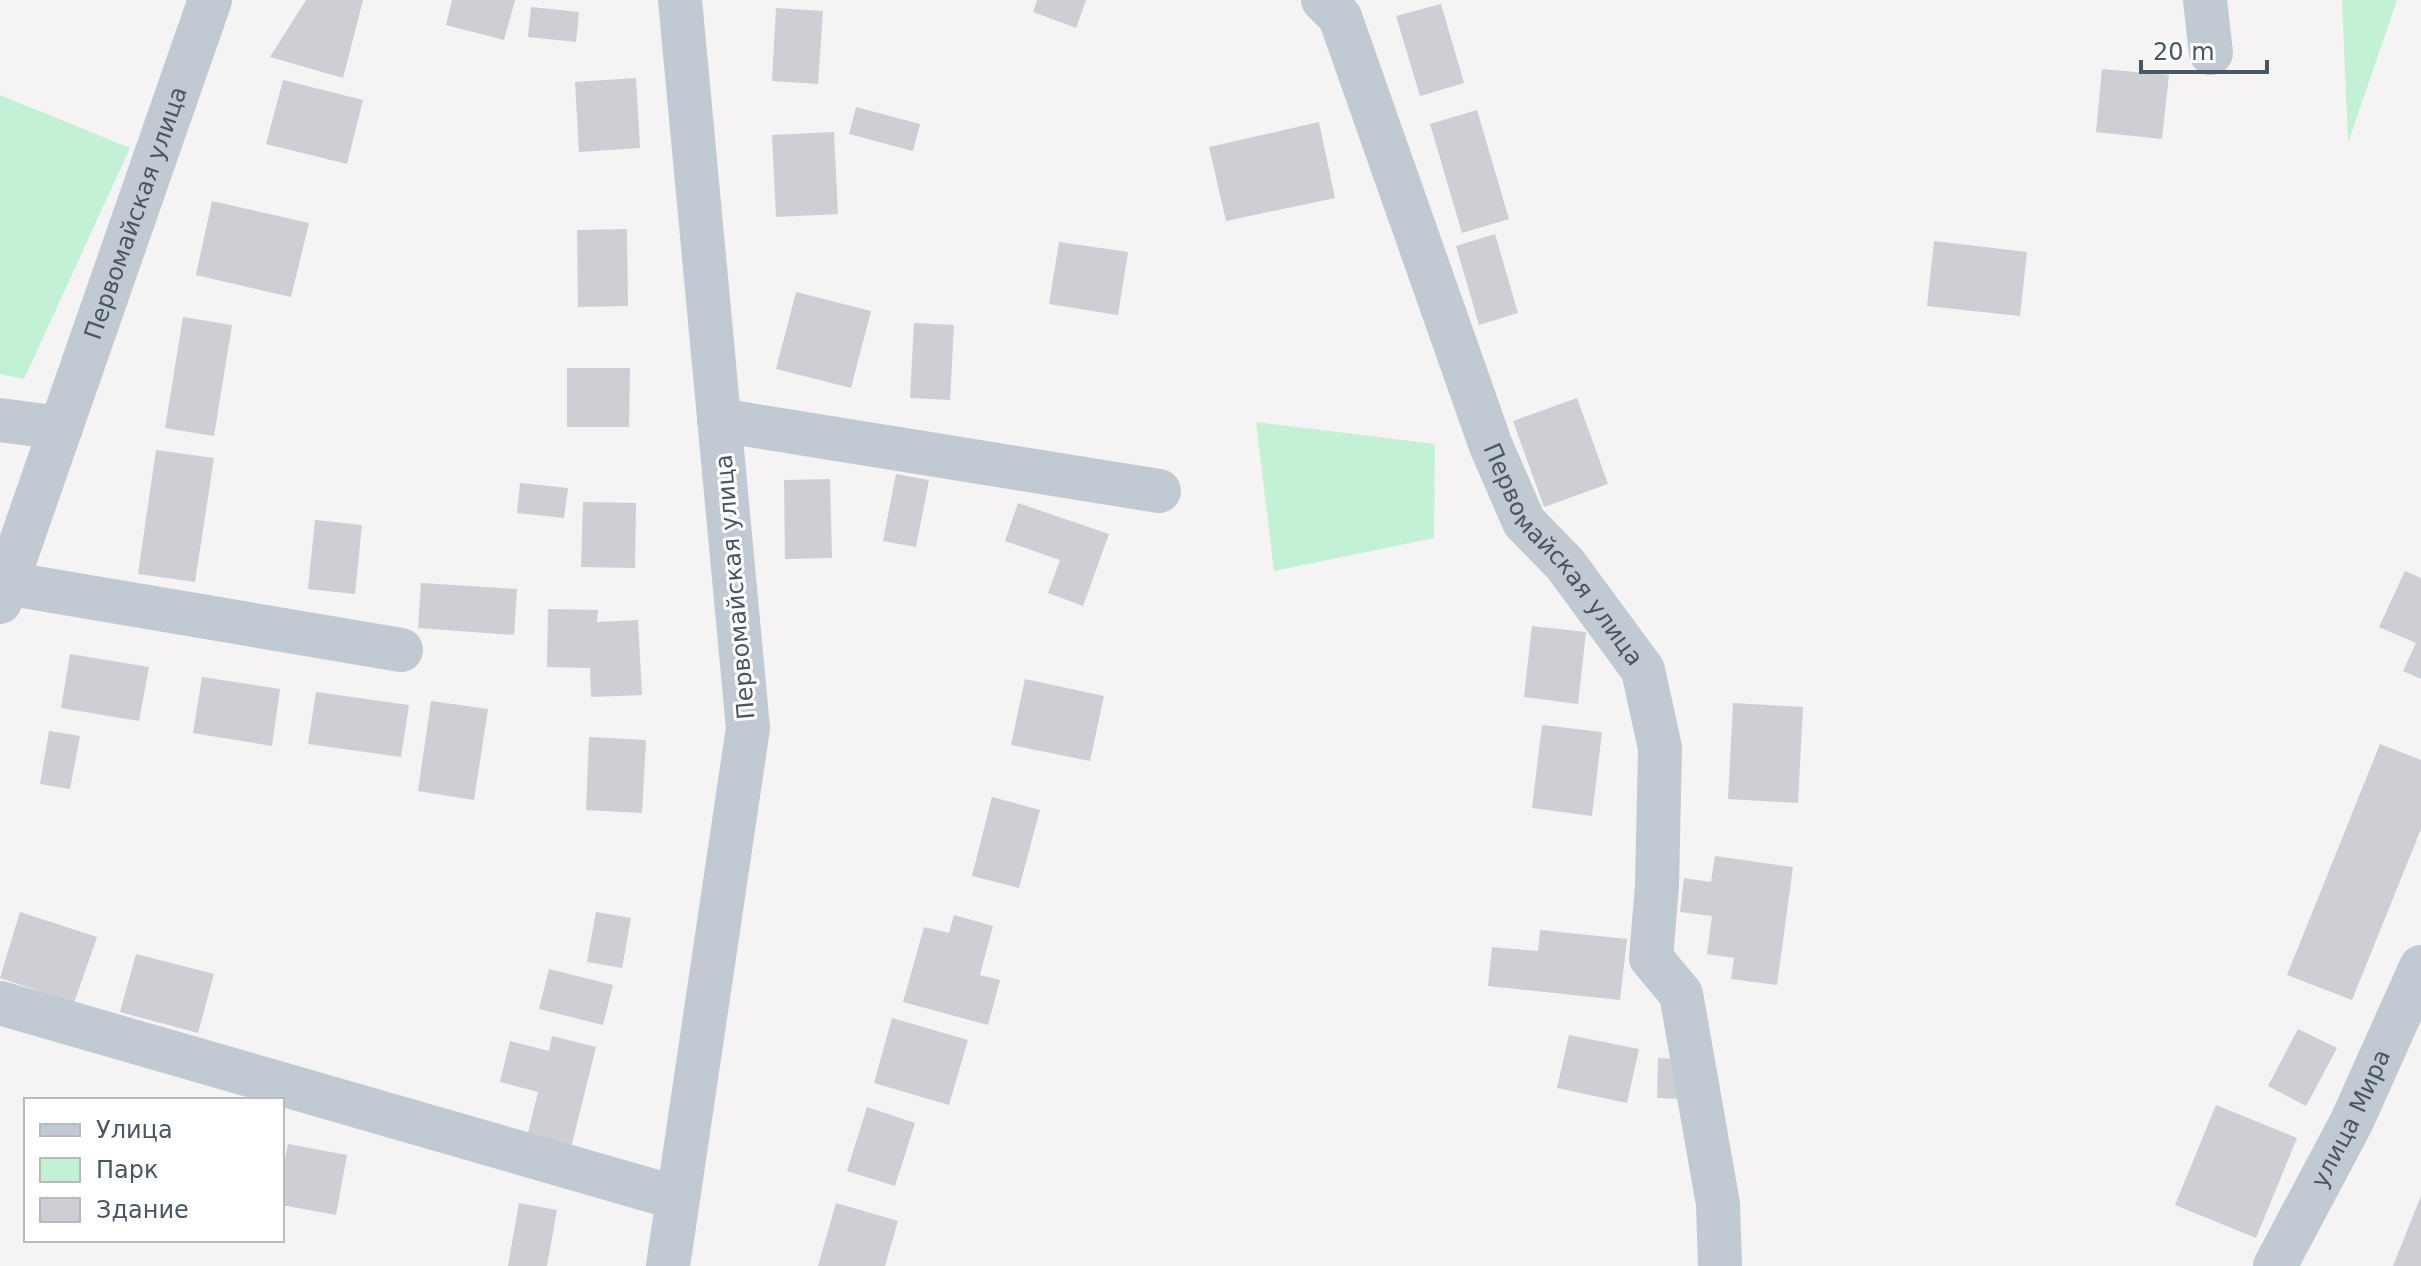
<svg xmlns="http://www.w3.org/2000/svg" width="2421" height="1266" viewBox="0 0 2421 1266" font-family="'DejaVu Sans',sans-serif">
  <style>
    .green { fill: #c3f1d5 }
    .building { fill: #cdcfd5 }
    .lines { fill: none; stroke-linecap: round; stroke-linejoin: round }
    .minor { stroke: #c1cad2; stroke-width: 44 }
    .labels { text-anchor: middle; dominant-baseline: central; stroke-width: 6; stroke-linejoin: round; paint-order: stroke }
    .street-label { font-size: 24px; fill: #4a5661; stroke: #fff }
  </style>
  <rect width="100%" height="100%" fill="#f5f3f3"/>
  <path class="green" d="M2342,0H2397L2348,143Z
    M0,95L130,148L24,379L0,374Z
    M1256,422L1435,444L1434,538L1274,571Z"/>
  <path class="building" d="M306,0H363L343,78L270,57Z
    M452,0H515L504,40L446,25Z
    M1037,0H1086L1076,28L1033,12Z
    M1441,4L1464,83L1420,96L1396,16Z
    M531,7L579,12L576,42L528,37Z
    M776,8L823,11L818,84L772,81Z
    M2102,69L2169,75L2162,139L2096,132Z
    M636,78L640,148L579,152L575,82Z
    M283,80L363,100L347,164L266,144Z
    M856,107L920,124L913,151L849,134Z
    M1477,110L1509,219L1462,233L1430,124Z
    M1319,122L1335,198L1226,221L1209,147Z
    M834,132L838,214L776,217L772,135Z
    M212,201L309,223L291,297L196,275Z
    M627,229L628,306L578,307L577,230Z
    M1495,234L1518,313L1479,325L1456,246Z
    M1934,241L2027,252L2020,316L1927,306Z
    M1059,242L1128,252L1118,315L1049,304Z
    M796,292L871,311L851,388L776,369Z
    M183,317L232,325L214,436L165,428Z
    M914,323L954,325L950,400L910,398Z
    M567,368H630L629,427H567Z
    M1577,398L1608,484L1544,507L1513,421Z
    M156,450L214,458L195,582L138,574Z
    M896,474L929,480L916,547L883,541Z
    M830,479L832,558L785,559L784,480Z
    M520,483L568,488L564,518L517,513Z
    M583,502L636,503L635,568L581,567Z
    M1018,503L1109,534L1083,606L1048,593L1060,560L1005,541Z
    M315,520L362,525L355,594L308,589Z
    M2405,571L2421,578V679L2403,671L2416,643L2379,627Z
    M421,583L517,589L514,635L418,628Z
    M548,609L598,610L597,622L638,620L642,695L591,697L590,668L547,667Z
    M1532,626L1586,632L1578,704L1524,697Z
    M70,654L149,667L139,721L61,708Z
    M202,677L280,689L272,746L193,733Z
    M1025,679L1104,696L1090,761L1011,745Z
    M316,692L409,705L401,757L308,744Z
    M431,701L488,709L474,800L418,791Z
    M1733,703L1803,707L1798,803L1728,799Z
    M1542,725L1602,732L1592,816L1532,808Z
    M49,731L80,736L70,789L40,784Z
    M589,737L646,740L642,813L586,810Z
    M2380,744L2421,760V829L2352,1000L2287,975Z
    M992,797L1040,810L1019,888L972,876Z
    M1715,856L1793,867L1777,985L1731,979L1734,958L1707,954L1712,916L1680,912L1684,878L1711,882Z
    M20,912L97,937L74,1003L0,978Z
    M596,912L631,918L622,968L587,962Z
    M954,915L993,926L980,975L1000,980L988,1025L903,1002L924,927L949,933Z
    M1540,930L1627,939L1620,1000L1488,986L1492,947L1538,951Z
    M136,954L214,974L198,1033L120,1012Z
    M549,969L613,985L603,1025L539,1009Z
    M892,1018L968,1040L949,1105L874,1083Z
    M2298,1029L2337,1048L2306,1106L2268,1086Z
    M1569,1035L1639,1049L1627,1103L1557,1088Z
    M552,1036L596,1047L571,1148L527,1137L538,1092L500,1082L510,1041L549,1051Z
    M1658,1058L1678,1059L1677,1099L1657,1098Z
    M2216,1105L2297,1138L2256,1238L2175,1205Z
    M867,1107L915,1123L895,1186L847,1171Z
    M288,1144L347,1155L336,1215L282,1205V1174Z
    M2421,1196V1266H2393Z
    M519,1203L557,1210L547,1266H508Z
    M836,1203L898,1221L885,1266H818Z"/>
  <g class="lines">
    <g class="minor">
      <path id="s1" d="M1323,0L1340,17L1491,446L1524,522L1565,564L1643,670L1660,748L1657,886L1651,958L1681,994L1718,1204L1720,1266"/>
      <path d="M2205,0L2211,53"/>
      <path d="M0,420L61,428"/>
      <path d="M719,420L1159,491"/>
      <path d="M6,583L401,650"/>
      <path id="s2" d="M0,602L210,0"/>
      <path d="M0,1003L677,1198"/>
      <path d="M668,1266L748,728L680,0"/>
      <path id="s3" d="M2275,1266L2352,1121L2421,967"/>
    </g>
  </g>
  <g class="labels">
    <g class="street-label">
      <text stroke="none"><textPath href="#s2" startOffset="412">Первомайская улица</textPath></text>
      <text stroke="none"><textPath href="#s1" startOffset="610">Первомайская улица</textPath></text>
      <text transform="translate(735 587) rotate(-95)">Первомайская улица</text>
      <text stroke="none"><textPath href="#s3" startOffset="166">улица Мира</textPath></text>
    </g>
  </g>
  <rect x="24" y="1098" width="260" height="144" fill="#ffffff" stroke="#b7bbc0" stroke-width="2"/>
  <rect x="40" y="1124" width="40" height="12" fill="#c1cad2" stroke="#b7bbc0" stroke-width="2"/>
  <text x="96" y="1138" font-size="24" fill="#4a5661">Улица</text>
  <rect x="40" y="1158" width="40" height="24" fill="#c3f1d5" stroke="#b7bbc0" stroke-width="2"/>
  <text x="96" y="1178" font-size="24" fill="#4a5661">Парк</text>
  <rect x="40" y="1198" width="40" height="24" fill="#cdcfd5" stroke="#b7bbc0" stroke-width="2"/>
  <text x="96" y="1218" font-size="24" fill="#4a5661">Здание</text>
  <path d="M2141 60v12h126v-12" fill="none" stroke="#4a5661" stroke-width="4"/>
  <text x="2153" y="60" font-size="24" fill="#4a5661" stroke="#ffffff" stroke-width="6" paint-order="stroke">20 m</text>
</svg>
